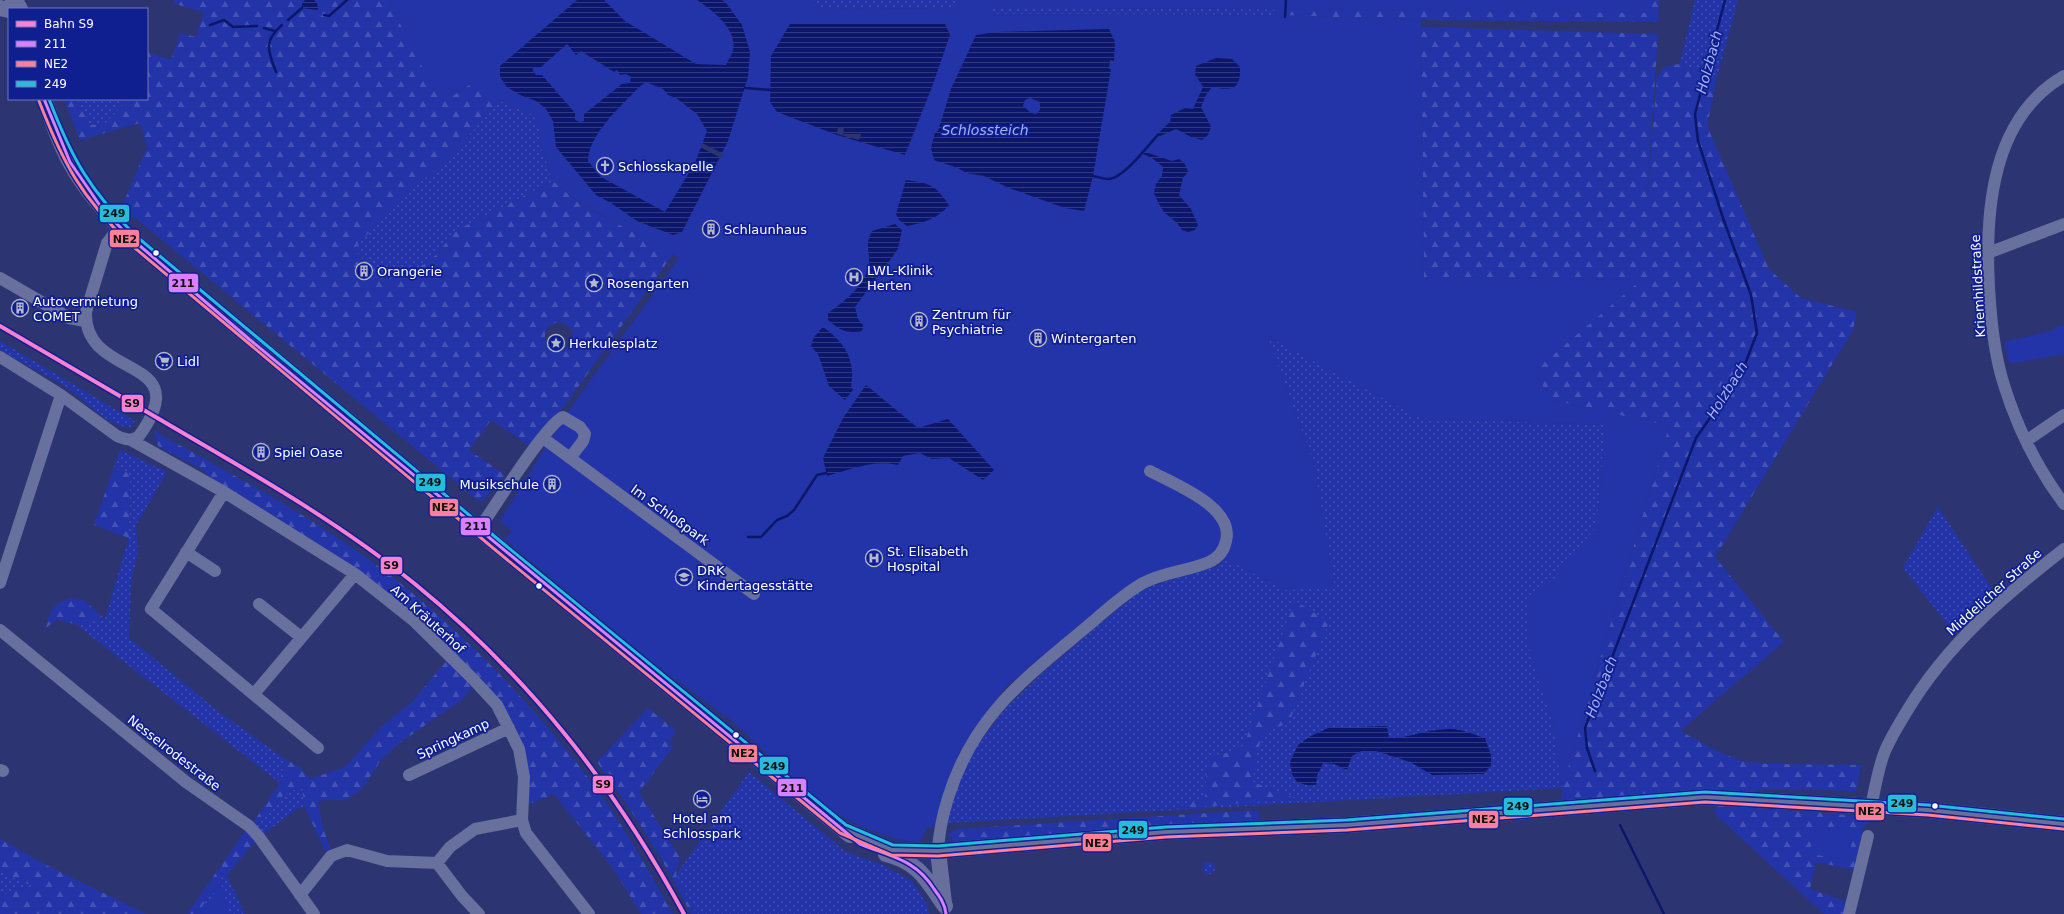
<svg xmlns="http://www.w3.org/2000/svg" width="2064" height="914" viewBox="0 0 2064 914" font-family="'DejaVu Sans',sans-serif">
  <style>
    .grass { fill: url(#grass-dots) }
    .forest { fill: url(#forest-firs); fill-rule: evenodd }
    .park { fill: #2234a7 }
    .water { fill: url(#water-rules); fill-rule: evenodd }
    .pier { fill: #2c3572 }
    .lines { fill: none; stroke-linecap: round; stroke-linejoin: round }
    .stream { stroke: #0c176b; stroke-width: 2.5 }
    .minor { stroke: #68709d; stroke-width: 12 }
    .major { stroke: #686f9d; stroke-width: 16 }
    .bus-1-casing { stroke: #0f1f8f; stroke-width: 6 }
    .bus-2-casing { stroke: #0f1f8f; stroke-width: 6 }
    .bus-3-casing { stroke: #0f1f8f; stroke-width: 6 }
    .bus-1 { stroke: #d880ff; stroke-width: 3 }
    .bus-2 { stroke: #ff8098; stroke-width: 3 }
    .bus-3 { stroke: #26bcdd; stroke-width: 3 }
    .rail-1-casing { stroke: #0f1f8f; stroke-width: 7 }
    .rail-1 { stroke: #ff80d1; stroke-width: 4 }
    .bus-dot { fill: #fff; stroke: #0f1f8f; stroke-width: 1.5 }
    .labels { text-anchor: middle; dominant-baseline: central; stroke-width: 3.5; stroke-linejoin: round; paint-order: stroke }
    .poi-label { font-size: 13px; fill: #fff; stroke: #0f1f8f; text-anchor: start }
    .street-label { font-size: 13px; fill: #fff; stroke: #0f1f8f }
    .water-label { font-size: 14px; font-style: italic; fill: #a4b0fa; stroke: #0f1f8f }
    .line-badge { stroke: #0f1f8f; stroke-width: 1.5 }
    .pale-badge-label { font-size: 11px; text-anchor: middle; font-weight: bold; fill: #111 }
  </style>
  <defs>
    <pattern id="grass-dots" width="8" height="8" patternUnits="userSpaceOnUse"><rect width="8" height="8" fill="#2234a7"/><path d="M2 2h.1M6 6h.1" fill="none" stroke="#4352b4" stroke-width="1.8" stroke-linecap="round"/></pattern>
    <pattern id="forest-firs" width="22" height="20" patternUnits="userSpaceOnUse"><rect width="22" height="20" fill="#2234a7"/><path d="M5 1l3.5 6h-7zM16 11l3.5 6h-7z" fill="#4352b4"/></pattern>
    <pattern id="water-rules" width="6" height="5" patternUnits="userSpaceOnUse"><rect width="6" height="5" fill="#0c176b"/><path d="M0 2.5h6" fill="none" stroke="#303a81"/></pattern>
  </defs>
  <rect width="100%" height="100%" fill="#2c3572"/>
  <path class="grass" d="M746,0H958L955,9L816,8Z
    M987,0H1274V15L993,14Z
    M1695,0H1738L1717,77L1680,64Z
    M77,99H128L105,124L90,125Z
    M500,101L533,115L539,125L541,147L553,181L459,229L448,239L440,252L420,267L383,282L354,249L407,191L438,169Z
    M1267,336L1420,418L1605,425L1597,526L1555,578L1528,599V644L1552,719L1562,788L946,823L953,797L973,749L1007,707L1048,668L1141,589L1217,566L1225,557L1284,590L1314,464Z
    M0,341L135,421L130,427C107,427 86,401 68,388C46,374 22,363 0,350Z
    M120,450L167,472L136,525L138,552L131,582L129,638L219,712L285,759L280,783L77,625L105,619L129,538L130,477L123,467L112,473Z
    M1938,507L1996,595L1952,630L1903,568Z
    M749,772L846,852L883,865L912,881L928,906L929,914H696L676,875Z
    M302,789L304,808L300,807L259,837L255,826L287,791Z
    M1203 868a6 6 0 1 1 12 0a6 6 0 1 1-12 0Z
    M0,871L33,886L16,889L0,897Z
    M222,877L228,878L245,914H197Z"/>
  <path class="forest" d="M174,0H388L436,93L451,97L472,83L479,80L500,101L438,169L407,191L354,249L383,282L420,267L440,252L448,239L459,229L553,181L576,201L673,254L563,408L529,445L491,420L469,450L505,475L483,500L479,501L133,216L123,204L147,147L140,123L80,140L64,99H77L90,125L105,124L128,99H147V52L171,60L180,33L196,37L204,12L175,4ZM557,322C570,323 577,333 571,345L560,352C546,350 541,338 548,327Z
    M1274,0H1659L1658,22L1421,20L1274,15Z
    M1421,27L1658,34L1646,212L1657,77L1666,66L1680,64L1717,77L1707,126L1769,269L1801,298L1857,312L1853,330L1715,557L1784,642L1680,731L1717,751L1741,761L1768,764L1861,765L1856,791L1773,789L1561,804L1562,788L1669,426L1551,400L1534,371L1640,280L1424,277Z
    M154,431C232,474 315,518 386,572C472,639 550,721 612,811C634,844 653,879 673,914H641L612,867L554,794L527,805L522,742L514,724L502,707L417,619L219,485L203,470L158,446Z
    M123,467L130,477L129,538L94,525L112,473Z
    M72,598L84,600L105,619L77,625L57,619L46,628C50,610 53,603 72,598Z
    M1294,600L1329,622L1289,722L1263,734L1256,756L1253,782L1297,799L1173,809L1205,798L1206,774L1211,756L1232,752L1244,745Z
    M448,659L474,684L463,699L398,744L381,760L362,789L346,800H323L318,803L323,828L331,850L327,854L305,808L302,789L287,791L255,827L252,824L280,783L285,759L298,766L310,779L345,767L383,725L412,702Z
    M648,708L675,730V733L668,743L673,747L639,792L680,858L676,875L696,914H691C664,860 633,811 597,762Z
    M1717,805L1875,817L1863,828L1855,870L1816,862L1810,889L1847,902L1844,914H1824L1716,815L1714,812Z
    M1258,810L1259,821L961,842L953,840L947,834L958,829Z
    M249,826L259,837L227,875L228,878L222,877L197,914H187Z
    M0,839L44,864L146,914H0V897L16,889L32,886L0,871Z"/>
  <path class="park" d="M388,0H811L816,8L955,9L958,0H1651V13L990,7L993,14L1274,15L1421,20L1424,277L1641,280L1534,371L1551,400L1669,426L1562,788L1552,719L1528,644V599L1555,578L1597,526L1605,425L1420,418L1268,337L1314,464L1335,588L1284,590L1225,558L1209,556L1139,581L1071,632L1006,687L960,751L937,828H927L920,842L896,839L862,827L834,812L799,785L736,724L652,662L505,539L512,531L500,521L567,413L679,258L576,200L553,181L541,147L539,125L533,115L500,101L479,81L471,83L451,97L436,94Z
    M2064,325V354L2010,364L2004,342L2055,330V327Z
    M1814,827L1853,833L1849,860L1810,854Z
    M221,883L229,914H200Z"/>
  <path class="water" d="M305,0H314L317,3L318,10L302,8V3Z
    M577,0H604L625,21L696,64L726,65C728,60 732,55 733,50C737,28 713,11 697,0H722L726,3L742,25L750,52L748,77L728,141L682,232L673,235L637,221L611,203L596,195L556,147L553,121L546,109L536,101L520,95L507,87L500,77V66ZM567,44L576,55L581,51L614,72L617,70L620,75L626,74L631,77L630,83L622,84L584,114V121L580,122L575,120V113L542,75H536L533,71V67H541ZM646,82L663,89L668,95L676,98L697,114L707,131L695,163L665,212L601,177L588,161C589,133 621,107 639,87Z
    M790,24H945L950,35L932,87L905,155L837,135L777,112L770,102L771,56Z
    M1109,29L1115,42L1114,61L1110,60L1109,69H1111L1093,176L1084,211L1065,208L1009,188L984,176L966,173L958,168L934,160L931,148L935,132L938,131L951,89L976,35L996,32ZM1030,98L1040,102V110L1036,114L1031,113L1023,106L1025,100Z
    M1216,58L1232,59L1240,67C1241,90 1232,91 1212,87L1206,95L1201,107L1211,127L1208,135L1202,140L1191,137L1176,129L1160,136L1157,134L1170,122L1171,115L1185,108L1193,109L1203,87L1195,74L1196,66Z
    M1145,152L1172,161L1179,159L1185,164L1188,172L1183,178L1179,195L1191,209L1198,225L1195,230L1188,232L1182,230L1177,223L1164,212L1159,204L1154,193L1156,184L1162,176L1163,167L1152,158L1143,154Z
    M906,180C932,184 934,184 949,205C939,218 923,223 907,226L899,220L896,214Z
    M895,224L902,230L898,249L855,307L858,319L863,325L862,331C846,334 840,330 828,320V313C845,301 868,284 869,261C869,246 865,246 872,231Z
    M823,327C844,342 856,359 851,386L853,390L845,400L829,386L818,354L811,346L814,337Z
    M866,385L918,428L948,419L994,470L983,480L949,458L932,459L920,453L903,456L898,465C875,459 849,470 827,476L823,458L843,418Z
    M1387,726L1389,738C1410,738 1430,728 1451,729C1462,729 1474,735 1485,738L1491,755V765L1484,774L1432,775L1410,762L1376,751H1361L1352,756L1347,770L1334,764L1323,763L1317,776L1316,785H1306L1297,782L1292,774L1290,762L1298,745L1309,737L1328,728Z"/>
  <path class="pier" d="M838,127L844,128L843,134H861L859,140L837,134Z
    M702,143L724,154L721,158L700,147Z"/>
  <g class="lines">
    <path class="stream" d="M324,15L329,16L347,0
      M1285,17L1286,0
      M288,20L302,8
      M210,25L224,20L233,27L257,26
      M264,28L275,31
      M276,72C268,51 263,41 282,25
      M745,88L770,90
      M1093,176C1098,177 1104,179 1109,179C1124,178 1148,145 1158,135
      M748,537H761L777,520L787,516L794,510L817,475L826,473
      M1595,771L1587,748L1585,728L1696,438L1742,372L1757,333L1751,295L1723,218L1698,141L1695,114L1725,0
      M1620,825L1664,914"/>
    <path class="minor" d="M2064,76C1991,118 1985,212 1989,287C1991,319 1994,354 2004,385C2017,427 2038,469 2064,504
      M1988,253L2064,224
      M0,278L69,318L85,321
      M0,357L61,395L117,436C124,439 132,442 139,436C199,354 83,381 86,312L107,243L119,227
      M543,438L754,594
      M131,440L224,492L355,574L413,620L472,678L497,705L519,749L524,777L522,820L526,833L589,914
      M2026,441L2064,415
      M224,492L151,609L318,748
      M479,529C494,508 545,425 563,417L580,427L585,434L583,441L570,458
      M186,552L215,571
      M0,583L61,395
      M259,604L301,637
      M0,630L186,782L249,826L259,837L314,914
      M254,694L355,574
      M0,770L3,771
      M409,775L509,728
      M1871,807C1875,789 1878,768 1885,751C1891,737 1899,724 1907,711C1947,644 2003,597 2064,549
      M938,851C939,831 942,817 948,798C972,720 1019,683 1078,634C1099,617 1120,596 1143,583C1164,572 1188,571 1209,562C1218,558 1224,551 1226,541C1235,507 1174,484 1150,471
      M437,863L462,896L479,914
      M300,895L331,856L347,850L387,861L437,863L450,847L475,829L522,820
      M1849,914L1868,836"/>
    <path class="major" d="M13,0L16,2L20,9
      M0,8L9,10
      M44,99C52,120 59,142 70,162C86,192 109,217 133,240L496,544L850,835
      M843,829L892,850L938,851L1166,832L1347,825L1705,797L1928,810L2064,824
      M938,851L944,903
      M886,854C919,862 927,880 945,906"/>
    <g class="bus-1-casing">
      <path id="bus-1" d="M44,99L70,162L103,210L133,240L249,339L860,844C891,857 915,859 934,889C940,897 945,904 946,914"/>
    </g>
    <g class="bus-2-casing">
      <path id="bus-2" d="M39,101C63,163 81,197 130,244L493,548L840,833L891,855L938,856L1166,837L1347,830L1705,802L1928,815L2063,829"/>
    </g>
    <g class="bus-3-casing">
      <path id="bus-3" d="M49,99C72,159 90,191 136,236L499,540L846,825L893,845L938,846L1166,827L1347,820L1705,792L1928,805L2064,819"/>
    </g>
    <use href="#bus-1" class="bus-1"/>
    <use href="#bus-2" class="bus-2"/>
    <use href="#bus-3" class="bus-3"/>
    <g class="rail-1-casing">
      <path id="rail-1" d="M0,326C65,364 130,402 195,440C271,484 347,529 415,584C529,677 614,785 684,914"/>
    </g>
    <use href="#rail-1" class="rail-1"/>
  </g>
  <defs>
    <g id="church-ring" transform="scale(0.9)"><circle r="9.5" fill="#0f1f8f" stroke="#b5b8ce" stroke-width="1.5"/><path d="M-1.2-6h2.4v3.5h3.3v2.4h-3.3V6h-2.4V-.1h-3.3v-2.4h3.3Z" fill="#b5b8ce"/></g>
    <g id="building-ring" transform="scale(0.9)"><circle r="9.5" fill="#0f1f8f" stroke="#b5b8ce" stroke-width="1.5"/><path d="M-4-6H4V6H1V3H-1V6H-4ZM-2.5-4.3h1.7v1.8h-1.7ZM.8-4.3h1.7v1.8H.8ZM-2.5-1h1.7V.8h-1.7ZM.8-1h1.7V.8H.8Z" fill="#b5b8ce"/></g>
    <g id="hospital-ring" transform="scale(0.9)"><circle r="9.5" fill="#0f1f8f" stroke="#b5b8ce" stroke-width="1.5"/><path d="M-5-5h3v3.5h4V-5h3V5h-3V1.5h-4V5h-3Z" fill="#b5b8ce"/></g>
    <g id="sight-ring" transform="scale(0.9)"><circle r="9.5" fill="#0f1f8f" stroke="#b5b8ce" stroke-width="1.5"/><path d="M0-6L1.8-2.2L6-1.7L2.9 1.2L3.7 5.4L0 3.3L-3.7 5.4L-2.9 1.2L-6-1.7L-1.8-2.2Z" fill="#b5b8ce"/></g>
    <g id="supermarket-ring" transform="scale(0.9)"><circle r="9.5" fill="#0f1f8f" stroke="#b5b8ce" stroke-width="1.5"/><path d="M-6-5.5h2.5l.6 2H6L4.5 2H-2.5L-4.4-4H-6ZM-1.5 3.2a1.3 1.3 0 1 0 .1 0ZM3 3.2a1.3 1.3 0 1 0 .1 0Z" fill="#b5b8ce"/></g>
    <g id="school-ring" transform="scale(0.9)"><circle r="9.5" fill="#0f1f8f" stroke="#b5b8ce" stroke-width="1.5"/><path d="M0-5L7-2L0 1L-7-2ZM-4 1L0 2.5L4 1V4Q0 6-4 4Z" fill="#b5b8ce"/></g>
    <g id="hotel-ring" transform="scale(0.9)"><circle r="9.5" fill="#0f1f8f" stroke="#b5b8ce" stroke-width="1.5"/><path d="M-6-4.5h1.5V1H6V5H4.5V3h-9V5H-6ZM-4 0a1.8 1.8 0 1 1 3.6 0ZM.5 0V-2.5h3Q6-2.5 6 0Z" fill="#b5b8ce"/></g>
  </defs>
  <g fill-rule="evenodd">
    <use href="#church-ring" x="605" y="166"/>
    <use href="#building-ring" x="711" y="229"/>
    <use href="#building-ring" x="364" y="271"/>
    <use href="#hospital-ring" x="854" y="277"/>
    <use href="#sight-ring" x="594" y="283"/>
    <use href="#building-ring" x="20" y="308"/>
    <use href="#building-ring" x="919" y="321"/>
    <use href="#building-ring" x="1038" y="338"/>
    <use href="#sight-ring" x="556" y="343"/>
    <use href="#supermarket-ring" x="164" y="361"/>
    <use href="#building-ring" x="261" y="452"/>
    <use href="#building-ring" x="552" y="484"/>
    <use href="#hospital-ring" x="874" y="558"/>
    <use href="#school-ring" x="684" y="577"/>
    <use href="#hotel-ring" x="702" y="799"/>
  </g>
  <g class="bus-dot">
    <circle cx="156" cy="253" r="3.5"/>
    <circle cx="539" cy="586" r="3.5"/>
    <circle cx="736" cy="735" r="3.5"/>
    <circle cx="1935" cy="806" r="3.5"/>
  </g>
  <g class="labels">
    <g class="poi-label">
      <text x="618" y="166">Schlosskapelle</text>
      <text x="724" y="229">Schlaunhaus</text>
      <text x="867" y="270">LWL-Klinik<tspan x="867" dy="15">Herten</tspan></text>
      <text x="377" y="271">Orangerie</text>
      <text x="607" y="283">Rosengarten</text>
      <text x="33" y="301">Autovermietung<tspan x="33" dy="15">COMET</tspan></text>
      <text x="932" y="314">Zentrum für<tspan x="932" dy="15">Psychiatrie</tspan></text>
      <text x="1051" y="338">Wintergarten</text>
      <text x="569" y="343">Herkulesplatz</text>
      <text x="177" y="361">Lidl</text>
      <text x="274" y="452">Spiel Oase</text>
      <text x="539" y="484" text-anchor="end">Musikschule</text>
      <text x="887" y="551">St. Elisabeth<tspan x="887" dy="15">Hospital</tspan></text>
      <text x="697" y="570">DRK<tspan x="697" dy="15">Kindertagesstätte</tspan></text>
      <text x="702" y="818" text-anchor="middle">Hotel am<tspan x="702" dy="15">Schlosspark</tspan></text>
    </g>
    <g class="street-label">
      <text transform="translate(1978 286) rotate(-93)">Kriemhildstraße</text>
      <text transform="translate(670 515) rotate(36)">Im Schloßpark</text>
      <text transform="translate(1994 592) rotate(-42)">Middelicher Straße</text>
      <text transform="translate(428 619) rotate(42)">Am Kräuterhof</text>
      <text transform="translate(453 739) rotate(-25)">Springkamp</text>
      <text transform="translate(174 753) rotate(38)">Nesselrodestraße</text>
    </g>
    <g class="water-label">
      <text transform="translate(1709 62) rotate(-75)">Holzbach</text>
      <text x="985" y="130">Schlossteich</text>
      <text transform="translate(1727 390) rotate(-58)">Holzbach</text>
      <text transform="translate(1601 687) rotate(-69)">Holzbach</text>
    </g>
  </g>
  <g class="line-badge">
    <rect x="99" y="204" width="31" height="19" rx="4" fill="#26bcdd"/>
    <rect x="109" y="229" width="31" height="19" rx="4" fill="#ff8098"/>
    <rect x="168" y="273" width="31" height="20" rx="4" fill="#d880ff"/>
    <rect x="121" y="394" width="23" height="19" rx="4" fill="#ff80d1"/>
    <rect x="415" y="473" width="31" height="19" rx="4" fill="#26bcdd"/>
    <rect x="429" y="498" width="30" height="19" rx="4" fill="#ff8098"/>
    <rect x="460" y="517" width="31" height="19" rx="4" fill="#d880ff"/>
    <rect x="380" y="556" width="23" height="19" rx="4" fill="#ff80d1"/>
    <rect x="728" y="744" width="30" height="19" rx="4" fill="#ff8098"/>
    <rect x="759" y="756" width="30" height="19" rx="4" fill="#26bcdd"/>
    <rect x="592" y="775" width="22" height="19" rx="4" fill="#ff80d1"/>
    <rect x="777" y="778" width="30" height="19" rx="4" fill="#d880ff"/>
    <rect x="1887" y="794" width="30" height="19" rx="4" fill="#26bcdd"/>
    <rect x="1503" y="797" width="30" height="19" rx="4" fill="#26bcdd"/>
    <rect x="1855" y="802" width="30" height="19" rx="4" fill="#ff8098"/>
    <rect x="1468" y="810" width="31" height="19" rx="4" fill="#ff8098"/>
    <rect x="1118" y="820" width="30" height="19" rx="4" fill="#26bcdd"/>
    <rect x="1082" y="833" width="30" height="19" rx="4" fill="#ff8098"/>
  </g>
  <g class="pale-badge-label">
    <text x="114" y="217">249</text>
    <text x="125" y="243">NE2</text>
    <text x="183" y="287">211</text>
    <text x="132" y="407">S9</text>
    <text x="430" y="486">249</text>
    <text x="444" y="511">NE2</text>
    <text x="476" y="530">211</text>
    <text x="391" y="569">S9</text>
    <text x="743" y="757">NE2</text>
    <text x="774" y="770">249</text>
    <text x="603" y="788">S9</text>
    <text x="792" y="792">211</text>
    <text x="1902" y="807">249</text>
    <text x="1518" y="810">249</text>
    <text x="1870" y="815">NE2</text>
    <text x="1484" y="823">NE2</text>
    <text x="1133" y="834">249</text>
    <text x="1097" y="847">NE2</text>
  </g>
  <rect x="8" y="8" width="140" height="92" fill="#0f1f8f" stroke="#6f79bc"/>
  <rect x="16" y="21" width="20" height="6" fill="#ff80d1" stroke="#6f79bc"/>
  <text x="44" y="28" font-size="12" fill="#ffffff">Bahn S9</text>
  <rect x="16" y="41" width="20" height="6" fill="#d880ff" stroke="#6f79bc"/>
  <text x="44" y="48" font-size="12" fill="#ffffff">211</text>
  <rect x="16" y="61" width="20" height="6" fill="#ff8098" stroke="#6f79bc"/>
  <text x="44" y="68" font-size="12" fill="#ffffff">NE2</text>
  <rect x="16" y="81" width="20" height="6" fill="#26bcdd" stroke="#6f79bc"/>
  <text x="44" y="88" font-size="12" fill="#ffffff">249</text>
</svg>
